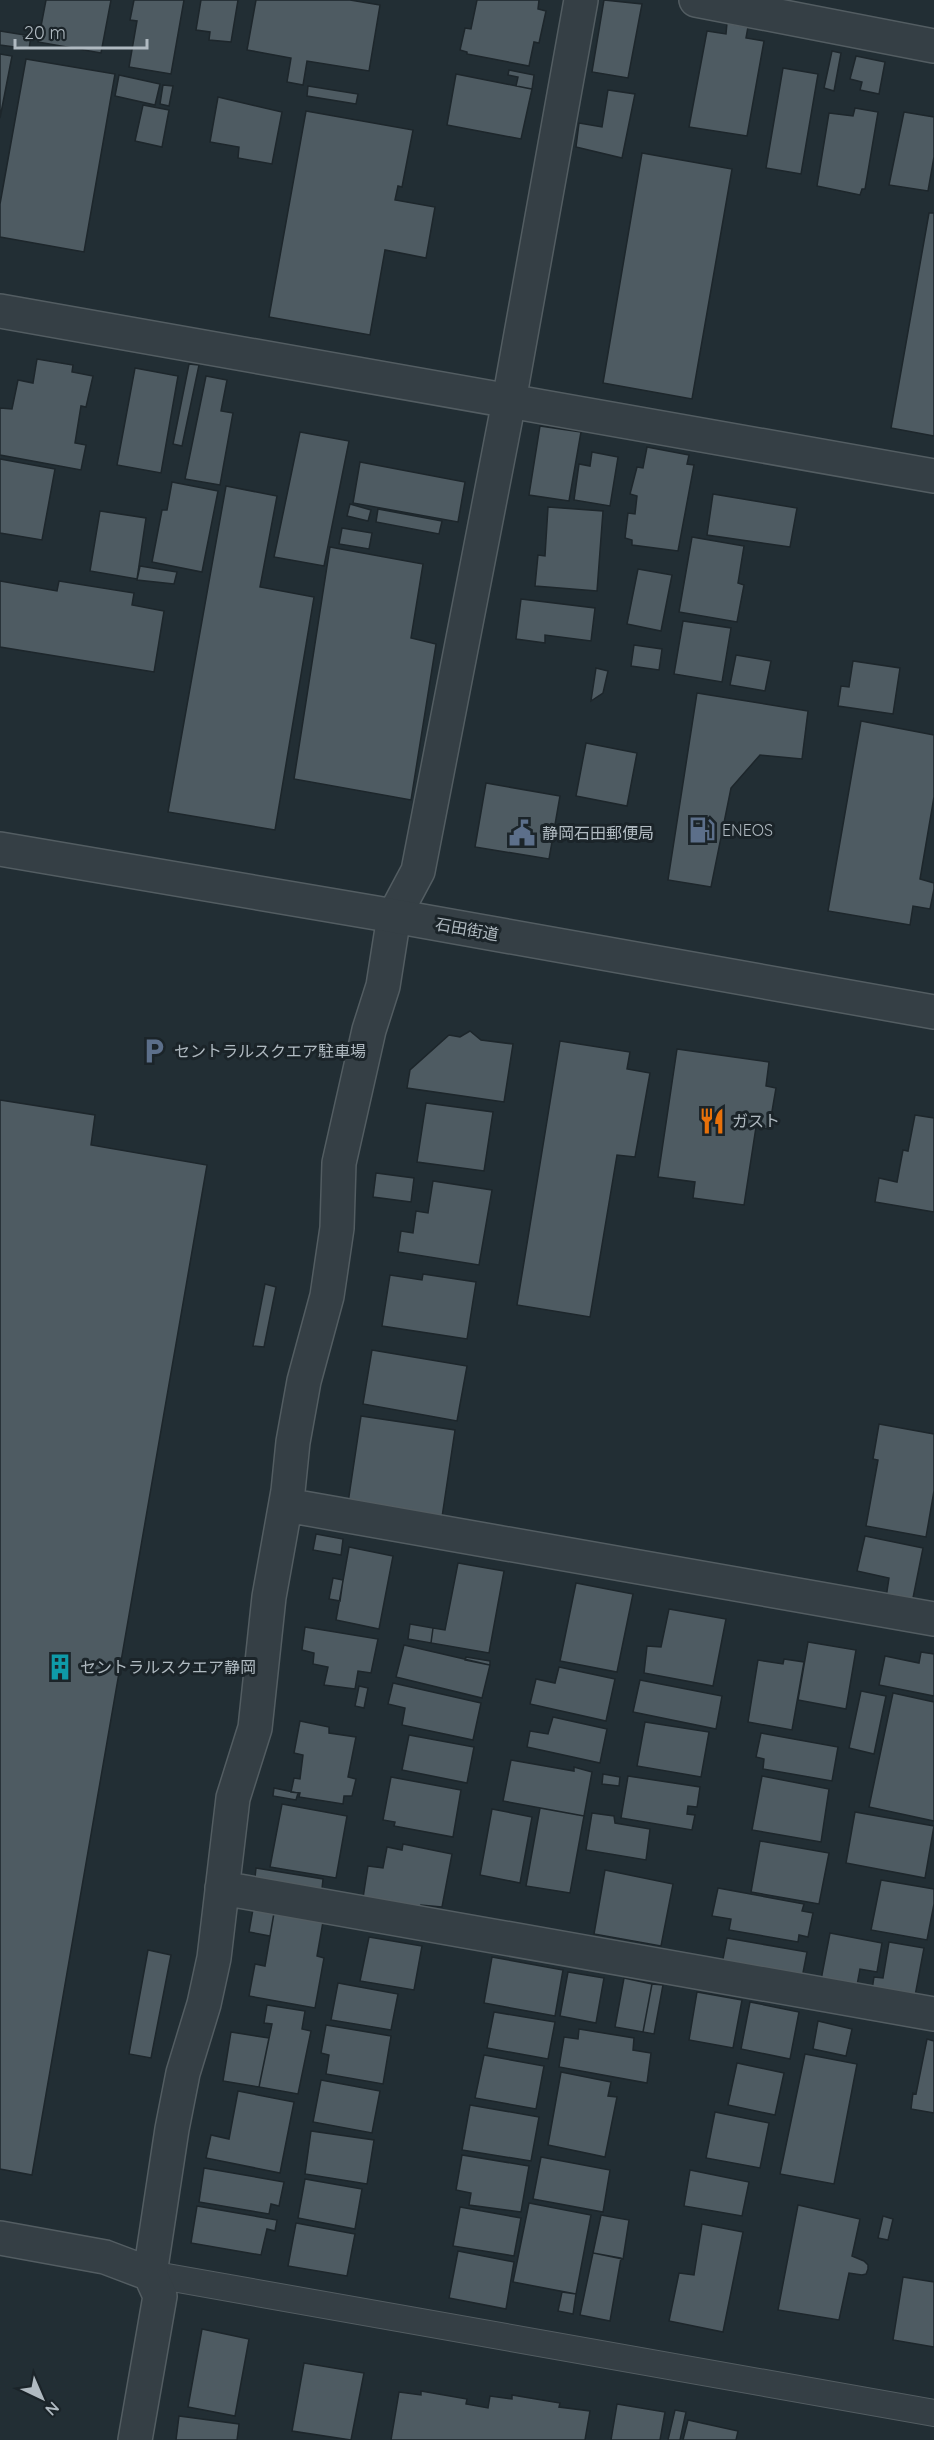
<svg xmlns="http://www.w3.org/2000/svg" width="934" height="2440" viewBox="0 0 934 2440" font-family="Quicksand,'Noto Sans JP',sans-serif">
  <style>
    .building { fill: #4e5b62; stroke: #1d262b; stroke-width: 1.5 }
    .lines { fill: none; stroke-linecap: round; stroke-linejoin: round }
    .service-casing { stroke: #535d62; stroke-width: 28 }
    .minor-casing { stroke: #535d62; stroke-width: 36 }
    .tertiary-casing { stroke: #535d62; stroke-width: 36 }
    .service { stroke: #353f45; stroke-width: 26 }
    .minor { stroke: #353f45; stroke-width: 33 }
    .tertiary { stroke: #353f45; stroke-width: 33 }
    .labels { text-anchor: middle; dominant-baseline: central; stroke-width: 6; stroke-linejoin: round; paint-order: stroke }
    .poi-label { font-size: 16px; fill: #b0bac1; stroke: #1b2429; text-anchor: start }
    .street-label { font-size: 16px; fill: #b0bac1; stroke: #1b2429 }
  </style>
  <rect width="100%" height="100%" fill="#222e34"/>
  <path class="building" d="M46,0H111L101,53L38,42Z
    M134,0H184L171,74L129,67L137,21L130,20Z
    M201,0H238L231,42L209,40L210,32L196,30Z
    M256,0H350L380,5L369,71L307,61L303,85L287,82L291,58L247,50Z
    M477,0H539L538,9L546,11L539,43L534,42L529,66L467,54V52L460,50L465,28L471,29Z
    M604,0L642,4L628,78L592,72Z
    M727,23L748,27L746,38L764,41L747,136L689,127L707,31L726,34Z
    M0,31L31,36L29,49L0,45Z
    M832,51L841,53L834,91L824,88Z
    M0,54L12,56L0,118Z
    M856,56L885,62L879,94L860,90L862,82L850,79Z
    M26,59L115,74L84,252L0,237V204Z
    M783,68L818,74L801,174L766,168Z
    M509,70L534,75L532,89L516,86L518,77L508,75Z
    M456,74L532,89L521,139L447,125Z
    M119,75L160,84L155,105L115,96Z
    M163,85L173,86L169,106L160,104Z
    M308,86L358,94L356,104L307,96Z
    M608,90L635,94L622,158L576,147L579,123L602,127Z
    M218,97L282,112L272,164L238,158L239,147L210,142Z
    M143,105L169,110L162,147L135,141Z
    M855,108L878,112L865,189H862L860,195L817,186L829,113L853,116Z
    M306,111L413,130L402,187L398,186L395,200L435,207L426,258L385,250L370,335L269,317Z
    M904,112L934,117V157L928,191L889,185Z
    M642,153L732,169L692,399L603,383Z
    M929,213H934V436L891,428Z
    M37,359L73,365L72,372L93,376L86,407L81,406L75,443L86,445L81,470L0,455V408L12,409L18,380L33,383Z
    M189,364L199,365L182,446L173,444Z
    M135,368L178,376L161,473L117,465Z
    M206,376L227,380L221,411L233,413L220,485L185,479Z
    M540,426L581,432L569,501L529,495Z
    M300,432L349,441L324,566L274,557Z
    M647,447L689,455L687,464L694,465L678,551L632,545V540L625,538L628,513L635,514L637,496L630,494L637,467L643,468Z
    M592,452L618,457L610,506L574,500L579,464L590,466Z
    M0,459L55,469L42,540L0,533Z
    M360,462L465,482L458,522L353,503Z
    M172,482L218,491L202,572L152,562L162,510H167Z
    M226,486L277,496L260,587L314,597L275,830L168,812Z
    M713,494L797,508L790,547L707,535Z
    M350,504L371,510L368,521L347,516Z
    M548,507L603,511L597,591L535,586L538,555L545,556Z
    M378,509L442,521L439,534L376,522Z
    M100,511L146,518L137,579L90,571Z
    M342,528L372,533L369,549L339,544Z
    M692,537L744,546L738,583L744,585L737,622L679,612Z
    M330,547L423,564L411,638L436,644L411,800L294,779Z
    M140,566L177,572L174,584L137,580Z
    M638,569L672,575L661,631L627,624Z
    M0,581L57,591L59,581L134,593L132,605L164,611L154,672L0,647Z
    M521,599L595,608L591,641L545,635V643L516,639Z
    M683,621L731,628L722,682L674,674Z
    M634,645L662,649L659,670L631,666Z
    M736,655L771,661L765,691L730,685Z
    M853,661L900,668L893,714L838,706L841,686L849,687Z
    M596,668L608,671L603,693L591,701Z
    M697,693L808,711L802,759L760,755L731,788L711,887L668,880Z
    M861,721L934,735V797L920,879L934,883V889L930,909L913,906L910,925L828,911Z
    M586,743L637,753L627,806L576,796Z
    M486,783L560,796L549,859L475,847Z
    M470,1031L481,1040L513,1044L504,1102L407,1088L410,1070L449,1035L460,1037Z
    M560,1041L630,1052L627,1069L650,1073L635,1157L617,1155L590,1317L517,1305Z
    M677,1049L769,1062L766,1086L776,1088L769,1129L756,1127L744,1205L693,1198L695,1182L658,1177Z
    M0,1100L95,1115L91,1145L207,1165L32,2175L0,2169Z
    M426,1103L493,1112L484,1171L417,1162Z
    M915,1115L934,1118V1212L875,1202L879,1178L897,1182L903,1150L908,1151Z
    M376,1173L414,1178L411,1202L373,1197Z
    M433,1181L492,1190L479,1265L398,1252L401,1231L413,1233L416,1211L428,1213Z
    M423,1274L476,1282L467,1339L382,1326L390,1275L422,1280Z
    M265,1284L276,1287L264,1347L253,1346Z
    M372,1350L467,1366L457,1421L363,1404Z
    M361,1416L455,1430L442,1517L348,1503Z
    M879,1424L934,1434V1491L926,1537L866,1526L878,1460L873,1459Z
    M316,1534L343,1539L341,1555L313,1550Z
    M865,1536L923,1548L912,1603L886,1598L889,1578L857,1571Z
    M349,1547L393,1556L379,1629L336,1620Z
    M458,1563L504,1571L489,1653L431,1643L433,1628L445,1630Z
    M333,1578L343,1580L340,1601L329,1599Z
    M576,1583L633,1594L617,1672L560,1661Z
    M669,1609L726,1619L713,1686L644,1673L647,1646L661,1647Z
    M410,1624L433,1628L431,1643L408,1639Z
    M305,1627L378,1639L371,1673L358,1671L355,1689L324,1685L328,1667L313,1664L314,1653L302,1650Z
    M808,1642L856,1650L846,1709L798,1700Z
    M404,1645L490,1665L482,1698L396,1677Z
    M921,1652L934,1654V1696L879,1685L885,1656L919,1663Z
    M466,1657L490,1661V1665L465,1660Z
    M784,1659L804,1662L792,1730L748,1722L758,1660L783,1664Z
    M559,1667L615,1679L606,1721L530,1704L536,1679L555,1683Z
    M640,1680L722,1696L716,1729L633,1712Z
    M393,1683L481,1703L473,1740L402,1725L405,1708L388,1704Z
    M359,1686L368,1688L364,1708L355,1706Z
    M861,1691L886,1696L874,1754L849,1748Z
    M893,1693L934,1702V1821L869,1807Z
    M553,1717L607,1729L600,1763L527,1747L530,1731L548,1734Z
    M300,1721L329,1727V1733L356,1737L348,1777L356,1779L352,1796H344L343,1804L299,1797L300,1793L291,1792L294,1778L300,1779L303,1755L294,1753Z
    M645,1722L709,1732L701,1777L637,1766Z
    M761,1733L838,1747L832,1781L763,1769L764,1759L756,1757Z
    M409,1735L474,1747L467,1783L402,1770Z
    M511,1760L574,1771V1767L592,1772L584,1816L503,1801Z
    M603,1774L620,1777L619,1786L602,1784Z
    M628,1776L700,1787L697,1807L688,1806L687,1814L695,1815L692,1830L621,1818Z
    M762,1776L829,1789L821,1842L752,1830Z
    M391,1777L461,1790L453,1837L394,1826L395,1822L383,1820Z
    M274,1788L298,1793L296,1800L273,1796Z
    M282,1804L347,1816L336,1878L270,1867Z
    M540,1808L584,1816L570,1893L526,1886Z
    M492,1809L532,1817L520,1883L480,1875Z
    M855,1812L934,1826L925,1878L846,1863Z
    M592,1813L614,1816L615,1823L650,1829L646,1860L586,1850Z
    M760,1841L829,1853L819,1904L751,1892Z
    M403,1844L452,1854L442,1907L421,1905V1909L363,1898L368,1866L383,1868L387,1847L402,1850Z
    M256,1868L323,1879L321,1898L254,1887Z
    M605,1870L673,1884L661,1946L594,1934Z
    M881,1880L934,1889V1904L927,1940L871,1930Z
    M718,1888L804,1904L802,1911L813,1913L808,1937L799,1935L798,1942L729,1930L731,1919L712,1916Z
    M253,1909L274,1913L270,1936L249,1932Z
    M274,1913L323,1922L317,1956L324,1958L315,2008L249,1996L255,1964L265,1966Z
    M830,1933L882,1943L877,1972L860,1969L856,1991L820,1985Z
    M369,1937L422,1946L414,1990L360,1981Z
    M727,1938L807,1952L802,1978L722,1964Z
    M889,1942L924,1948L915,1996L872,1990L874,1977L883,1978Z
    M148,1950L171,1955L151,2058L129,2054Z
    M492,1957L563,1970L555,2016L484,2003Z
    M568,1972L604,1978L596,2023L560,2016Z
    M624,1978L652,1984L643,2032L615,2027Z
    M338,1983L398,1994L391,2030L331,2020Z
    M652,1984L663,1985L654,2034L643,2032Z
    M697,1992L742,2000L733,2048L689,2040Z
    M750,2002L799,2012L790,2059L741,2049Z
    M267,2005L305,2011L302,2029L311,2031L298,2094L259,2087L272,2024L264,2023Z
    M494,2012L555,2022L548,2059L487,2048Z
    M818,2021L852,2029L846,2056L813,2049Z
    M326,2025L391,2036L383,2084L326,2074L329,2055L321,2053Z
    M579,2029L634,2038L633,2050L651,2053L647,2083L559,2067L564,2037L578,2039Z
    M231,2032L269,2038L259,2087L223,2081Z
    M927,2039L934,2041V2113L911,2109L913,2093L916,2094Z
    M805,2054L857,2064L834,2184L780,2174Z
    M484,2055L544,2066L536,2109L475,2098Z
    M737,2063L784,2073L775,2115L728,2105Z
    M561,2072L611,2082L608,2096L617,2097L605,2157L548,2145Z
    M321,2080L380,2091L372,2133L313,2122Z
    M238,2091L294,2102L280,2173L206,2158L211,2135L229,2139Z
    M470,2105L539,2117L531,2161L462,2150Z
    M715,2112L769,2123L760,2168L706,2158Z
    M311,2131L374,2140L367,2184L305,2174Z
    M462,2155L529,2166L521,2212L469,2205L471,2193L456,2190Z
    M541,2157L610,2170L603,2212L533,2199Z
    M204,2168L284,2182L279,2206L271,2204L269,2214L199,2202Z
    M690,2170L749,2182L742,2216L684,2206Z
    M305,2179L362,2189L355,2229L298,2218Z
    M529,2203L591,2215L576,2294L513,2282Z
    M798,2205L860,2219L852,2256L864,2261L868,2265V2269L866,2274L862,2275L849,2273L839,2320L778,2310Z
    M197,2206L277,2220L275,2231L267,2229L261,2255L191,2243Z
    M460,2207L521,2218L514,2256L453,2246Z
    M601,2215L629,2220L623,2259L593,2253Z
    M883,2216L893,2219L888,2240L878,2238Z
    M296,2223L355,2234L347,2276L288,2266Z
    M702,2224L743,2232L723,2332L669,2321L679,2273L694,2275Z
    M458,2251L514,2262L506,2309L449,2298Z
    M593,2253L621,2258L610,2321L580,2315Z
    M903,2277L934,2282V2347L893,2340Z
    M562,2292L576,2294L573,2314L558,2311Z
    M202,2329L249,2339L235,2416L188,2407Z
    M304,2363L364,2373L351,2440L292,2431Z
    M421,2391L467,2399L466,2404L488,2408L490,2396L512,2399V2395L560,2403L559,2407L590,2411L585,2440H391L399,2392L421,2395Z
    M617,2404L665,2412L660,2440H611Z
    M675,2410L686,2412L680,2440H668Z
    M179,2416L239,2424L237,2440H176Z
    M688,2420L738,2431L736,2440H683Z"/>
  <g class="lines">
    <g class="service-casing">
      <path id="service" d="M150,2274L934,2413"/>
    </g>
    <g class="minor-casing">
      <path id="minor" d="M696,0L934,46
        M0,311L934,476
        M286,1505L934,1619
        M222,1888L934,2014
        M0,2238L105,2257L150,2274
        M135,2440L160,2296L150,2274L172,2129L183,2073L204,2004L214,1958L233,1798L255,1728L269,1597L288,1491L293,1442L304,1381L327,1296L337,1228L339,1163L369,1030L383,986L394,916L418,871L509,401L581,0"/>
    </g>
    <g class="tertiary-casing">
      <path id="tertiary" d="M0,849L394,916L934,1012"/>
    </g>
    <use href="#service" class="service"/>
    <use href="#minor" class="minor"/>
    <use href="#tertiary" class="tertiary"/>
  </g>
  <defs>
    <g id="fuel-bare" transform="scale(2.07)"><path d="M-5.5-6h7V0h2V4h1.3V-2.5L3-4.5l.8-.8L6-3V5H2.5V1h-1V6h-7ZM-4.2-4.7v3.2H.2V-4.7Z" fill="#5c6f8a" stroke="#1b2429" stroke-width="2.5" paint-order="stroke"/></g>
    <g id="civic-bare" transform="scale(2.07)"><path d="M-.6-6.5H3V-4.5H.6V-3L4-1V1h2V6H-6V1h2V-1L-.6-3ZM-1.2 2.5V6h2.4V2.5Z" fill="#5c6f8a" stroke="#1b2429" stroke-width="2.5" paint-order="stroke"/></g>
    <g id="parking-bare" transform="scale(2.07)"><path d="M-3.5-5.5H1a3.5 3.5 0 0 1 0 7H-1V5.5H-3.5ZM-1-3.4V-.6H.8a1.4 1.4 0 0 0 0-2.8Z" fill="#5c6f8a" stroke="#1b2429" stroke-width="2.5" paint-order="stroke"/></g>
    <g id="restaurant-bare" transform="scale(2.07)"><path d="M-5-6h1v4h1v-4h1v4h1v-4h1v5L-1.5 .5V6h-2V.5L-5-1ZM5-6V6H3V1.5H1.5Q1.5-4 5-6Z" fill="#e8710a" stroke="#1b2429" stroke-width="2.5" paint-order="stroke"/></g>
    <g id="building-bare" transform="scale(2.07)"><path d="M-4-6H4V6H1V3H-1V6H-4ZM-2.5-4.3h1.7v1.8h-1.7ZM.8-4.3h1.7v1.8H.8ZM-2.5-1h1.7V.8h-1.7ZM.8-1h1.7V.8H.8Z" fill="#0f9aa8" stroke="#1b2429" stroke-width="2.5" paint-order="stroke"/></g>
  </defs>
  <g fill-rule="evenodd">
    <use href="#fuel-bare" x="702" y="830"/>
    <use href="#civic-bare" x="522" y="833"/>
    <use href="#parking-bare" x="154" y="1051"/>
    <use href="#restaurant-bare" x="712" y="1121"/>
    <use href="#building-bare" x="60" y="1667"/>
  </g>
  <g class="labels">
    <g class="poi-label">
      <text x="722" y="830">ENEOS</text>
      <text x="542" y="833">静岡石田郵便局</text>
      <text x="174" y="1051">セントラルスクエア駐車場</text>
      <text x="732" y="1121">ガスト</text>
      <text x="80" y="1667">セントラルスクエア静岡</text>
    </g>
    <g class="street-label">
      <text transform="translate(467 929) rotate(10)">石田街道</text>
    </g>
  </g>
  <g transform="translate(42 2398) rotate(136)" stroke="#1b2429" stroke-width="4.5" paint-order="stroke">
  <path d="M0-4.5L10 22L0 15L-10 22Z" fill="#b0bac1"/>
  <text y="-9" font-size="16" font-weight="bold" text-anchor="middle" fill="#b0bac1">N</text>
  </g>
  <path d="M15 39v9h132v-9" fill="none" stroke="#b0bac1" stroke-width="3"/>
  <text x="24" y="39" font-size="18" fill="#b0bac1" stroke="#1b2429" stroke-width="4.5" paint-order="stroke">20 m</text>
</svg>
